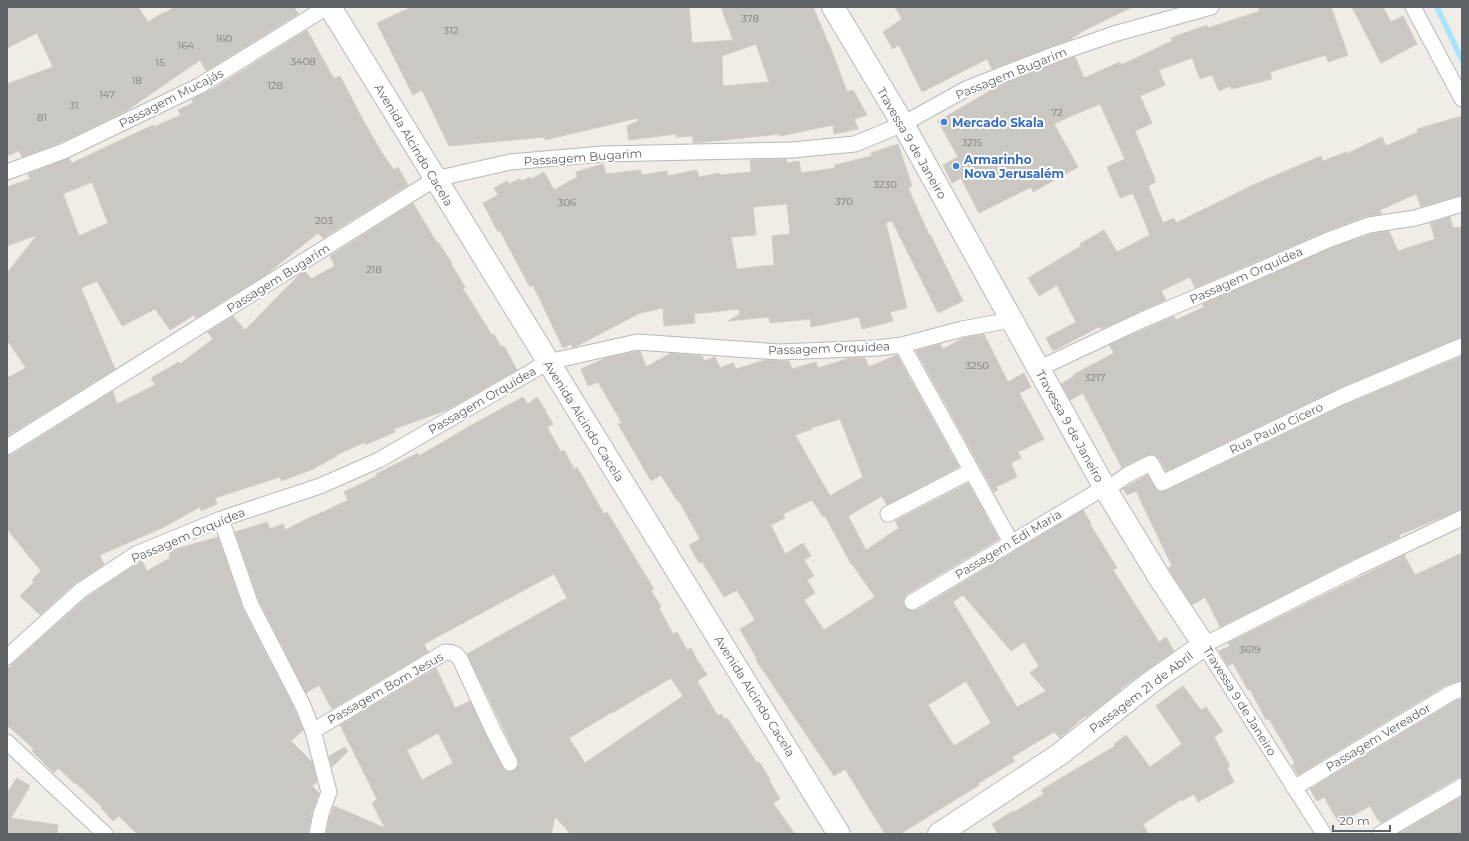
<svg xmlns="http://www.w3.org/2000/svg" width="1469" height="841" viewBox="0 0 1469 841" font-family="Montserrat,sans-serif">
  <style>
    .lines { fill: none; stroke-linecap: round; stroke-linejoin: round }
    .stream { stroke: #a7e5ff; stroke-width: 5.5 }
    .building { fill: #cbc7c2; stroke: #d5cdc4; fill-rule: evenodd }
    .street-casing { stroke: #b6b9bd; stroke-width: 17 }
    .secondary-casing { stroke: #b4b9bd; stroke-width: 24 }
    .street { stroke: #fff; stroke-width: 15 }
    .secondary { stroke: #fff; stroke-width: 22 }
    .shop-dot { fill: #3f7fe0; stroke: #fff; stroke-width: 1.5 }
    .labels { text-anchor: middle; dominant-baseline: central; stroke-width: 4; stroke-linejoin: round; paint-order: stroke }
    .number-label { font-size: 10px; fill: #787c7d }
    .street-label { font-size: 12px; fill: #5d6366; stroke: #fff }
    .shop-label { font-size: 12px; font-weight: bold; fill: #366cbe; stroke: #fff; text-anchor: start }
  </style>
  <rect width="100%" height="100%" fill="#f0ece6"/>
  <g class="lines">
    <path class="stream" d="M1437,7L1462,60"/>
  </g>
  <path class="building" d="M7,7H138L148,22L164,12V13L175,7H294L298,14L206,71L200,60L126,111L60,143L22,157L19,151L7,156V84L53,67L37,33L7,48Z
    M412,7H689L692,43L733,40L721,7H813L833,54L847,92L853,90L867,115L854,119L858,129L834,134L833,125L780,136V134L695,143H693V136L676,137V134L629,140L627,126L638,121V118L545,140V137L449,146L422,90L413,95L377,23ZM756,44L769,82L723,86L722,56Z
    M895,7H1132L1083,31L1069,40L992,69L987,59L922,92L899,45L893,49L883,32L902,19Z
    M1258,7H1331L1348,55L1328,62L1326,55L1270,72L1272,79L1231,89L1230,86L1219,91L1212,75L1200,79L1192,58L1159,70L1165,85L1140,96L1152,123L1135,131L1156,182L1148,186L1163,223L1174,218L1176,223L1253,185L1321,156L1323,161L1346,152V154L1382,137L1386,146L1418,132L1417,129L1462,116V195L1421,207L1416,194L1380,210L1382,214L1366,216L1325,232L1195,288L1190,277L1161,291L1166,300L1101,329L1099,327L1053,351L1046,338L1076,322L1057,285L1039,296L1028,278L1081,246L1080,244L1104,230L1117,252L1150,235L1133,193L1120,198L1107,167L1125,159L1100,104L1071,116L1054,124L1078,167L1033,192L1031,187L979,213L961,178L952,183L943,165L958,157L938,121L1000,85L1059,62L1075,57L1084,78L1120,62L1121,65L1172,41L1171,38L1207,25L1208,28L1260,11Z
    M1352,7H1383L1391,22L1403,16L1417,44L1381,63Z
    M307,30L334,79L340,76L364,122L382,153L394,170L398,167L408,185L323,238L318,233L264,276L196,318L194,315L170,330L155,309L122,326L97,281L81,288L115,369L7,436V378L26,368L7,340V273L37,235L7,246V187L30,179L28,174L69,158L72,163L153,125L154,127L181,115L178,110L193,103L192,99L216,87ZM92,182L108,223L79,236L63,194Z
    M898,144L912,186L908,188L929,235L930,234L963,301L938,313L892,221L886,223L907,308L890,312L893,321L862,329L859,317L811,327L810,319L770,323L769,317L728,321L740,314L739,309L694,314L695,323L664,326L663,308L640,313L575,347H572L571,344L563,348L533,285L530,287L500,231L498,232L483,203L498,195L494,188L507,181L509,184L520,179L522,181L530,177L531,179L544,172L554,190L577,177L576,172L603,164L606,174L641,170V175L667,171L668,176L697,170L699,177L719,173L720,175L751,172L750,160L786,159L787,163L799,161L801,173L835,168V165L872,156L871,153ZM787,204L790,234L772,236L774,265L737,269L731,237L756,235L753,207Z
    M413,203L437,243L438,242L452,263L451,264L465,287L463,289L492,335L494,334L501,347L504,346L517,370L447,410L394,429L395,432L365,445V442L336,455L337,456L311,470L281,481L280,477L215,498L217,504L201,511L200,507L164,527L100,555L104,565L74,584L40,615L20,596L34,582L32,580L41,571L7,529V456L12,455L113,391L117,404L155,385L151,378L179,362L180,364L213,339L207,332L233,316L245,330L299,275L305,271L311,279L335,266L330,256Z
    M1450,217L1453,228L1462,227V337L1340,388L1166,471L1159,458L1152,454L1147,455L1122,468L1083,393L1070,400L1061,384L1074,376L1073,375L1114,353L1109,345L1174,316L1176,320L1204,307L1202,304L1331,248L1371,234L1389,231L1398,251L1435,239L1430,223Z
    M984,334L1008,382L1024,373L1031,387L1019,393L1044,439L1018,452L1021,458L1011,463L1017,477L996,487L998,490L994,492L916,351L940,344L943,349L963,338Z
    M638,351H640L646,367L671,353L702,356L704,361L715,357L720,368L733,363L736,369L765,360L789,361L792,369L816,362L818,368L850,358H865L869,367L897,355L959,467L887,505L882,496L848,516L866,550L899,528L895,521L968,483L999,539L907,594L904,597L903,602L905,607L912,611L917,610L1083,510L1091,523L1090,524L1117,568L1113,570L1159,642L1166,637L1174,651L1120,689L1121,690L1086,717L1085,716L1060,738L1054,732L1012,757L1015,761L977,784L979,785L900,834H885L845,769L834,776L756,660L757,659L740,629L755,620L737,590L724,597L702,562L699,563L689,545L700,539L679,501L678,502L661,475L651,481L618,424L622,423L598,382L588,386L581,369L606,358ZM840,419L863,477L830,496L795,435L812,429L811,428ZM812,500L823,517L825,516L851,564H852L875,597L824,630L804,600L815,593L807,580L814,576L804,560L811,556L803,543L785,554L771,525L785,518L783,514ZM963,595L1011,651L1024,642L1039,666L1030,673L1046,691L1017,707L953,602ZM966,681L991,723L954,746L928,705Z
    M1462,356V509L1399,535L1400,537L1354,559L1220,627L1205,597L1192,605L1168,568L1172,566L1136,491L1127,495L1123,489L1147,475L1157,490L1161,492L1166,491L1347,404Z
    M523,397L528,404L537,397L546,411H545L553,424L547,427L561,452L564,450L574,469L577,467L604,514L607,512L654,589L651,591L661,606L659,608L673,634L677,632L687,650L691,648L698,662H699L707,675L697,681L718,716L721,714L725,719L727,718L757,763L759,762L770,779L769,780L780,799L773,803L795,834H571L555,817L551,834H326L330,816L334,806L385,828L372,803L377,799L340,725L436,668L455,708L470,701L502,767L505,771L510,772L517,768L519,764L518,759L467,654L567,598L554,574L424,644L428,652L332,709L319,685L306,693L259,601L235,532L267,522L270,529L283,524L285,530L311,517L321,513L348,500L344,492L377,476L376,474L418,453L419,456L477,422ZM671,678L683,696L585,763L569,738L612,712V713ZM438,733L453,763L422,780L407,750Z
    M218,537L243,609L294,708L293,709L296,712L303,730L291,741L312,762L317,782L312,786L319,793L318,797L315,798L317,799L312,812L308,834H137L119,816L113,821L101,808L102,807L76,783L75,784L58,768L54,773L32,751L34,749L7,725V669L86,598L140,562L142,561L147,571L170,558L169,551Z
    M1462,553V680L1446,685L1298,775L1292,765L1295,763L1269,719L1266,720L1250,689L1248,690L1233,663L1228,666L1219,651L1230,646L1228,643L1404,555L1415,575Z
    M1183,686L1201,710L1206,707L1223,731L1214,737L1230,766L1227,768L1234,782L1198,802L1194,794L1182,801V799L1143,824L1148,834H998L992,824L1013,811L1014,812L1044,794L1041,790L1115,746L1114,744L1126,735L1150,767L1182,744L1156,706Z
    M1462,699V777L1457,778L1381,823L1379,819L1378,820L1370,806L1339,823L1324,797L1317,801L1310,789L1455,701Z
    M345,747L348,751L332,767L329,756Z
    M17,778L30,786L11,818L58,825L57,834H7V793Z
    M1462,796V834H1398Z"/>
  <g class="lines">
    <g class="street-casing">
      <path id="street" d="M1413,7L1462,99
        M7,172L64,151L199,86L327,7
        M902,345L1011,542
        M1038,369L1142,320L1246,276L1328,240L1369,225L1415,218L1462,204
        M7,447L435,179L510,162L603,154L792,150L855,144L903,124L966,89L1004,74L1056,54L1114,34L1211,7
        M1106,490L1127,475L1151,463L1162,483L1343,396L1462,346
        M888,514L971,471
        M221,519L251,605L303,706L313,731L329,792L321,814L317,834
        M912,602L1105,487
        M7,657L80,591L136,554L221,519L320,486L379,460L548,362L637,342L780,352L877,348L902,345L962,329L1011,320
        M313,731L445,652C452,652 456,653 460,659L493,730L510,763
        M7,742L105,834
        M1294,788L1451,693L1462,689
        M1324,834L1204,645L1358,567L1462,518
        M1380,834L1462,786"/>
    </g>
    <g class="secondary-casing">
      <path id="secondary" d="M330,7L839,834
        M833,7L903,124L1106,490L1161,580L1204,645L1151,682L1060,754L939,834"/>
    </g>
    <use href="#street" class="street"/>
    <use href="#secondary" class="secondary"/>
  </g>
  <g class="shop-dot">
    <circle cx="944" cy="122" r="4"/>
    <circle cx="956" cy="166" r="4"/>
  </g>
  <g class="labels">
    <g class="number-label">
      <text x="750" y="18">378</text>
      <text x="451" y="30">312</text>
      <text x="224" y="38">160</text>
      <text x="186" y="45">164</text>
      <text x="303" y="61">3408</text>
      <text x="160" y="62">15</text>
      <text x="137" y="80">18</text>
      <text x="275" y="85">128</text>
      <text x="107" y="94">147</text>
      <text x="74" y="105">31</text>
      <text x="1057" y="112">72</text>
      <text x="42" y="117">81</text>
      <text x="972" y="142">3215</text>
      <text x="885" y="184">3230</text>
      <text x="844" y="201">370</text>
      <text x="567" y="202">306</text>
      <text x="324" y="220">203</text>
      <text x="374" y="269">218</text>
      <text x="977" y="365">3250</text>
      <text x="1095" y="377">3217</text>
      <text x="1250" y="649">3619</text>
    </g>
    <g class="street-label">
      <text transform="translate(1011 73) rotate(-22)">Passagem Bugarim</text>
      <text transform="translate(171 98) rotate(-27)">Passagem Mucajás</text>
      <text transform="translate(912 143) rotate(60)">Travessa 9 de Janeiro</text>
      <text transform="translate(414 145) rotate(59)">Avenida Alcindo Cacela</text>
      <text transform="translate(583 157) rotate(-4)">Passagem Bugarim</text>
      <text transform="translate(1246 275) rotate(-24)">Passagem Orquídea</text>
      <text transform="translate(278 278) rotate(-32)">Passagem Bugarim</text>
      <text transform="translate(829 348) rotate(-2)">Passagem Orquídea</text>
      <text transform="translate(482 400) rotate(-30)">Passagem Orquídea</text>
      <text transform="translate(584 421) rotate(58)">Avenida Alcindo Cacela</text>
      <text transform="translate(1070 426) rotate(61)">Travessa 9 de Janeiro</text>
      <text transform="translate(1276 428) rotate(-26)">Rua Paulo Cícero</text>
      <text transform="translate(188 535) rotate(-23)">Passagem Orquídea</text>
      <text transform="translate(1008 544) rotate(-31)">Passagem Edi Maria</text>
      <text transform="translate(385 688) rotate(-30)">Passagem Bom Jesus</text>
      <text transform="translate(1141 692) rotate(-37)">Passagem 21 de Abril</text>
      <text transform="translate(755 696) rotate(58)">Avenida Alcindo Cacela</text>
      <text transform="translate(1240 701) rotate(58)">Travessa 9 de Janeiro</text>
      <text transform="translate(1378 737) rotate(-31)">Passagem Vereador</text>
    </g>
    <g class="shop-label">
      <text x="952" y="122">Mercado Skala</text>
      <text x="964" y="159">Armarinho<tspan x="964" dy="14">Nova Jerusalém</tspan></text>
    </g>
  </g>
  <rect width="1469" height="841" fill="none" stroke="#5d6366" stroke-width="16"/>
  <path d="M1333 825v6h57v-6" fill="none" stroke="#5d6366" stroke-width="2"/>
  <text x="1339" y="825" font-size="12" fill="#5d6366" stroke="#ffffff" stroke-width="3" paint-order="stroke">20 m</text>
</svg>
